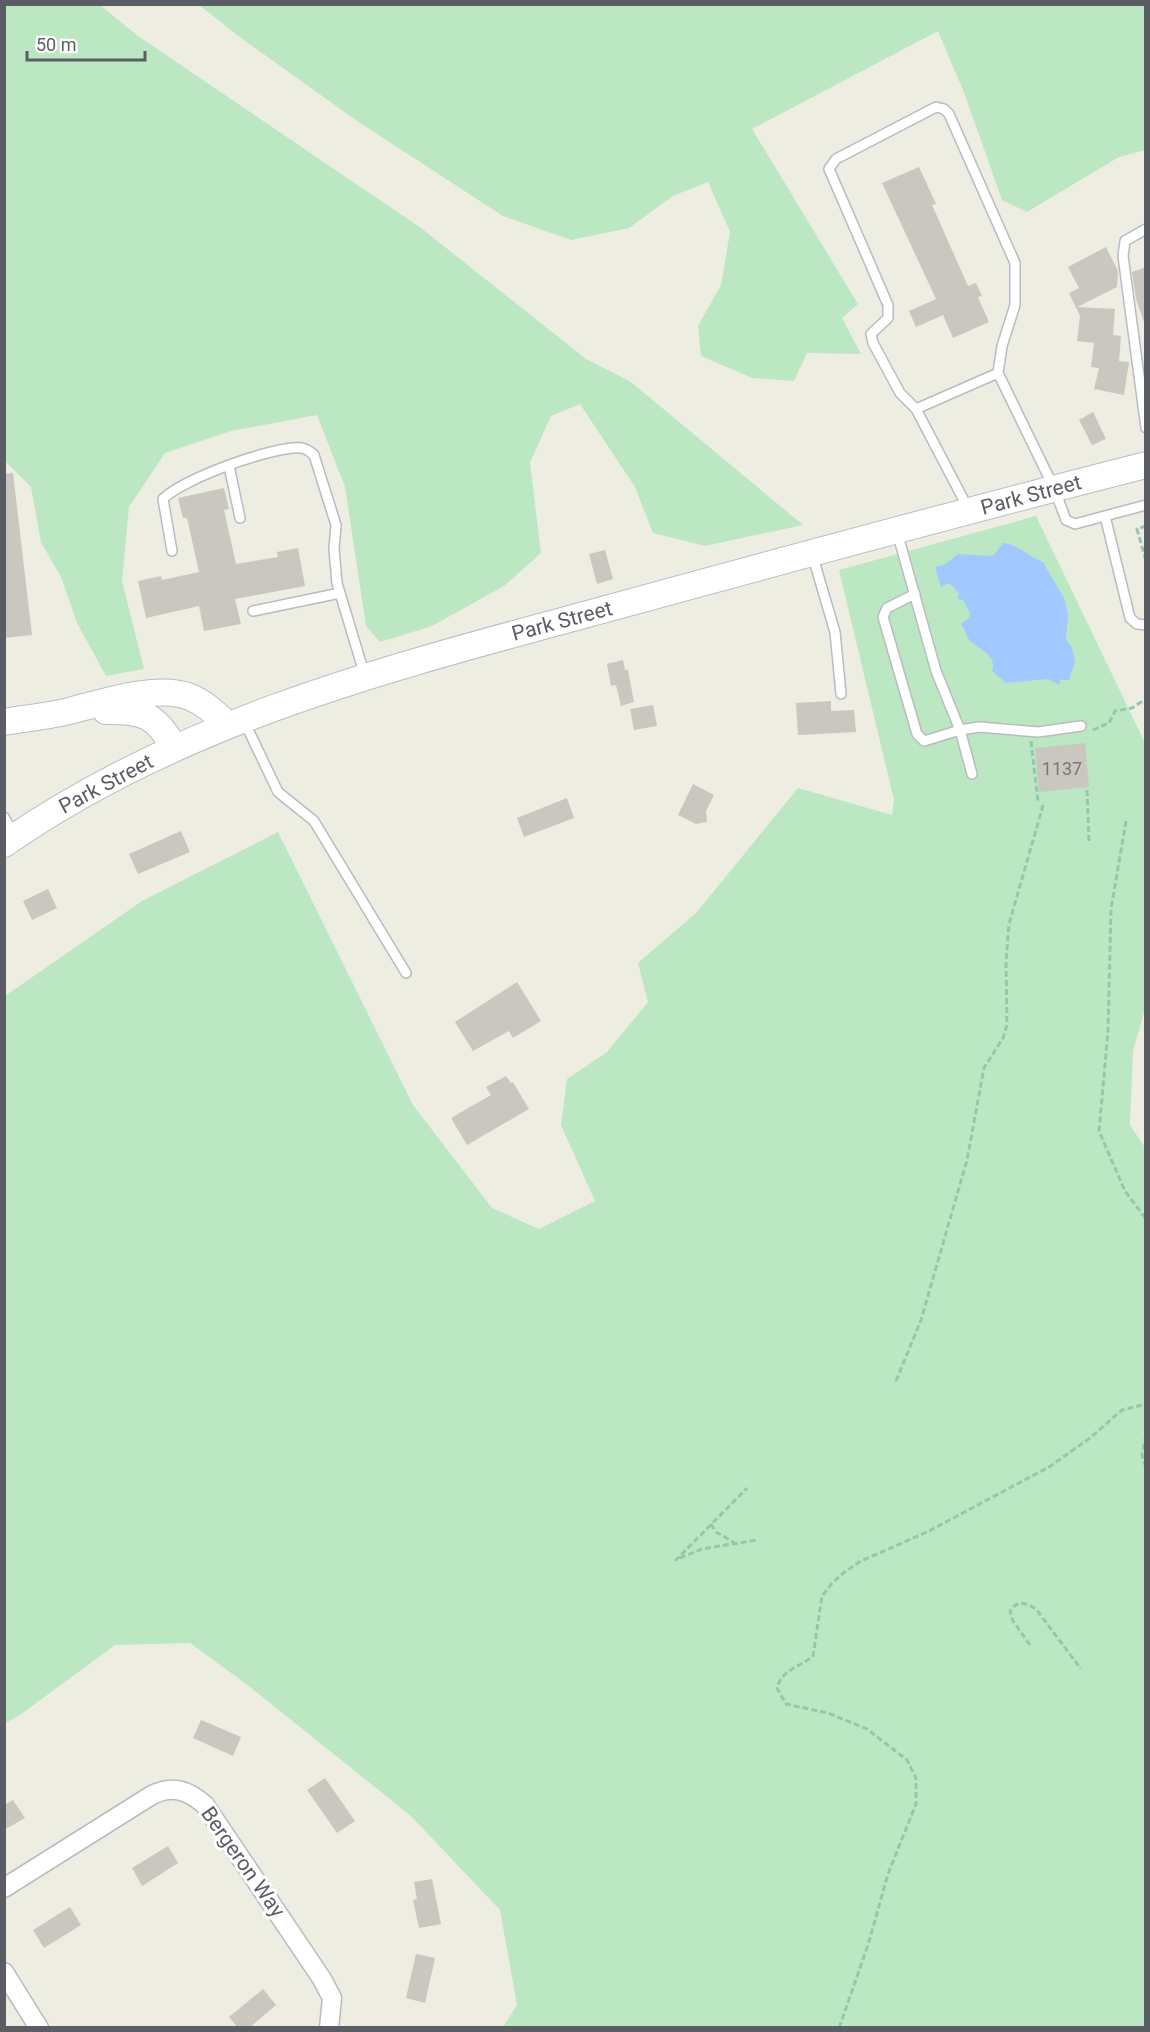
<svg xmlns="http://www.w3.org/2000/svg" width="1150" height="2032" viewBox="0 0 1150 2032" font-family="Roboto,sans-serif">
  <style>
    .green { fill: #bce7c3 }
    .water { fill: #a1c8ff }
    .building { fill: #c9c7bf }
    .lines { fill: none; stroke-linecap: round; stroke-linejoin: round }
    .lane-casing { stroke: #babbc2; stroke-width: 12 }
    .street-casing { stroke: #babbc2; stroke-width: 21 }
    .secondary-casing { stroke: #babdc4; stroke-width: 28 }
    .path { stroke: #95c8ab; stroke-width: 3; stroke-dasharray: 6 3; stroke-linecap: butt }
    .lane { stroke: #fff; stroke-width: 9 }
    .street { stroke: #fff; stroke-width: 18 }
    .secondary { stroke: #fff; stroke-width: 26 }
    .labels { text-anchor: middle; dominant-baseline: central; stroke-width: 6; stroke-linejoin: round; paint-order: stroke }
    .number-label { font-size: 18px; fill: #76787b }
    .street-label { font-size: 21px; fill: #5a5d64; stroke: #fff }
  </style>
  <rect width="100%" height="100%" fill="#eeede2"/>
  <path class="green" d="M4,5H100L138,36L421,228L586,359L631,382L803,525L705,546L653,533L635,487L580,404L551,416L530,463L541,553L504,586L432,626L380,642L366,626L345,487L317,415L231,431L165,453L129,507L122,581L144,669L106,676L77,623L61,577L41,542L31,487L5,461Z
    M199,5H1145V150L1119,157L1027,212L1002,200L965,95L938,31L752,129L858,304L842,318L861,354L807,353L794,381L752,378L701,356L698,326L721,285L730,232L708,182L673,196L629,228L571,240L503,216L357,121L241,38Z
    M1036,516L1145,743L1146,1005L1133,1051L1130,1125L1146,1149L1145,2027H503L517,2005L500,1910L411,1816L245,1683L190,1643L115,1645L20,1715L5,1723V996L142,901L278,832L413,1105L492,1208L539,1229L595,1201L561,1125L567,1079L607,1052L648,1002L638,963L696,913L798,788L892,815L894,800L839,570Z"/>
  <path class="water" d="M1003,543C1017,544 1029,557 1043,562L1065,600L1068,616L1066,639L1072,648L1075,662L1069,680H1060L1059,685L1048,679L1006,683L992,671C998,654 977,650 968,638C966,634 964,628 961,624L969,618L970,613L963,600L957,599L959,593L949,583L941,587L935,567L944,565L958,554L993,556Z"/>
  <path class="building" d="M919,167L936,204L932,205L968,286L976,283L982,296L978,297L989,322L953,338L943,315L916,327L909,311L936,299L882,183Z
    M1106,247L1118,271L1117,287L1077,307L1115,309L1113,335L1121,336L1119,361L1129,362L1124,395L1094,389L1099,368L1091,367L1094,343L1077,341L1080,316L1069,293L1079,288L1068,267Z
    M1146,267V322H1144L1136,299L1132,272Z
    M1093,412L1106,439L1092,445L1079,420Z
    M13,473L32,635L4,638V474Z
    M224,488L229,509L224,510L236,564L278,557L277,552L298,548L305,586L235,599L241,624L204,631L199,606L146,618L138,581L161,576L162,580L199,572L187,518H183L178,498Z
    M605,550L613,579L597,584L589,554Z
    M623,660L625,670H628L634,702L621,706L616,685L611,686L607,664Z
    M831,701V711L854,710L856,732L798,735L796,703Z
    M653,705L657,726L634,730L630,709Z
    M1085,743L1089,787L1039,792L1035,748Z
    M693,784L714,795L706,811L707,822L696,824L678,815Z
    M567,798L574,818L524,837L517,818Z
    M181,831L190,852L138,874L129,854Z
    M48,889L57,908L32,920L23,901Z
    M517,982L541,1021L513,1038L509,1031L473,1051L455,1022Z
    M506,1076L511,1083L513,1082L529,1109L467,1145L451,1118L491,1095L486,1087Z
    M201,1720L241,1737L233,1756L193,1738Z
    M325,1778L355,1821L337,1833L307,1790Z
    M13,1800L25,1818L4,1830V1805Z
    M168,1846L178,1863L142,1886L132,1868Z
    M432,1879L441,1924L419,1928L413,1900L417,1899L414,1882Z
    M70,1907L81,1925L44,1948L33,1930Z
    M416,1954L435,1958L425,2003L406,1998Z
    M263,1989L276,2005L249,2028H238L229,2017Z"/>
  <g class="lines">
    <g class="lane-casing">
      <path id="lane" d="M1146,229L1125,241L1123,256L1146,428
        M916,409L900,393L873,343L871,334L888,318V305L829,169L836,159L936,107L944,109L949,114L1015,263V305L1002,346L998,373
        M229,466L240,518
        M969,510L916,409L998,373L1054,488L1066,520L1075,524L1146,505
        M1105,516L1130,618L1137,624L1146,625
        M897,532L936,671L960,730L979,727L1038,732L1081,726
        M172,551L163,499C182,479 275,445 302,448C306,449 311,452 314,455L336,525L334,549L337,583L365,676
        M812,554L835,632L841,694
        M915,594L887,608L883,617L917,734L924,741L960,730L972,774
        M253,611L340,593
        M244,721L278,792L314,821L406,973
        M4,817L14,835"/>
    </g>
    <g class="street-casing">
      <path id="street" d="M4,1888L152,1795C173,1785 188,1790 205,1805L322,1979L332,1998L329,2028
        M4,1972L39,2028"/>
    </g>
    <g class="secondary-casing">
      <path id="secondary" d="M106,711C142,710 157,715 174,748
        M4,722C27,718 51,716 73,710C104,702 159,684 190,697C205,703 216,714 227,724
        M4,844C185,718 397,666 606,609C785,560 965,511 1146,465"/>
    </g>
    <path class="path" d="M1146,526L1137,529L1146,561
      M1093,730L1109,723L1115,711L1132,708L1146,699
      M1031,741L1038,802
      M1087,790L1089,841
      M1126,821L1111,909L1108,1031L1099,1131L1125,1191L1146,1219
      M896,1381L921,1320L967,1160L984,1068L1003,1038L1007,1025L1006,961L1009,924L1044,802
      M1146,1435L1142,1455L1146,1468
      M711,1524L716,1532L735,1543
      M680,1558L702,1549L757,1540
      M675,1561L747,1488
      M1030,1645L1013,1621L1010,1611L1012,1608C1020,1600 1028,1604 1036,1609L1081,1669
      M839,2028L868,1945L888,1874L916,1804V1778L907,1760L867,1729L828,1713L786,1704L777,1688C782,1669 799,1668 813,1656L822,1596L833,1582L846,1571L861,1561L927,1532L1049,1467L1090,1438L1122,1410L1146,1404"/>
    <use href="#lane" class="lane"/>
    <use href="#street" class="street"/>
    <use href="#secondary" class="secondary"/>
  </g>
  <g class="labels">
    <g class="number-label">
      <text x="1062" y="768">1137</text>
    </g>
    <g class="street-label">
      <text transform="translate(1031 495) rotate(-15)">Park Street</text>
      <text transform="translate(562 621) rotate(-15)">Park Street</text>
      <text transform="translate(106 784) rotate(-28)">Park Street</text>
      <text transform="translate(243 1862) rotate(55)">Bergeron Way</text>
    </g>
  </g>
  <rect width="1150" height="2032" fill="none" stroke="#5a5d64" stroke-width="12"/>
  <path d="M27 51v9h118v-9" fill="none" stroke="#5a5d64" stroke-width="3"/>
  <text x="36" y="51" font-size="18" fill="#5a5d64" stroke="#ffffff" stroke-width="4.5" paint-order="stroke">50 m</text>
</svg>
